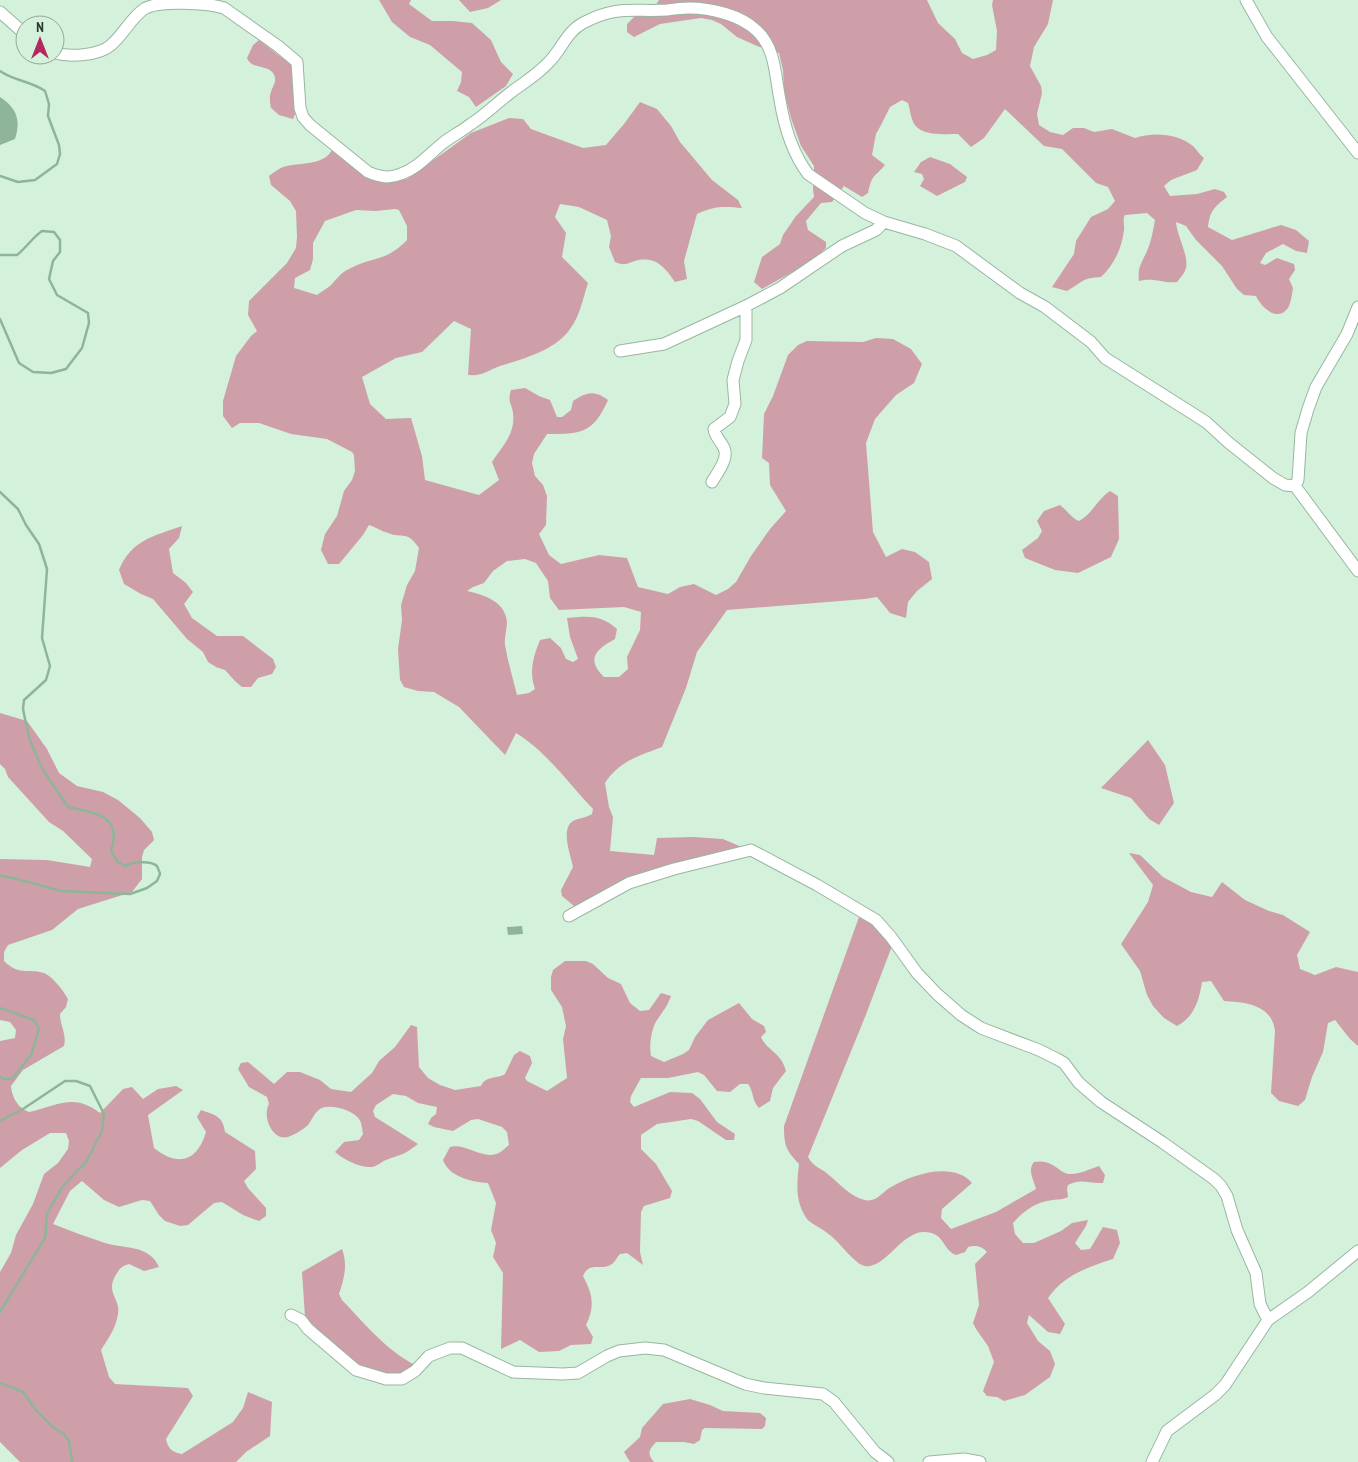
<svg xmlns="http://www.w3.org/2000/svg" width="1358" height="1462" viewBox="0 0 1358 1462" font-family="'PT Sans Narrow',sans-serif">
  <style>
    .forest { fill: #ce9fa9; fill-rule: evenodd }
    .water { fill: #8fb598 }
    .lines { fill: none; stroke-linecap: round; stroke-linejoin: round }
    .stream { stroke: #8fb598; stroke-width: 2.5 }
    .minor-casing { stroke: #99b6a0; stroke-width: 13 }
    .minor { stroke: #fff; stroke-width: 11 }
  </style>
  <rect width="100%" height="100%" fill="#d4f2db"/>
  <path class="forest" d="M379,0H411L409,4L432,21H453L472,23L491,40L501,62L513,74L506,86L476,107L469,97L457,91L461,82L462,72L430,45L410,37L392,22Z
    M459,0H501L488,8L470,12Z
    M659,0H927L938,23L955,39L962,53L973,59L987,55L996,50L997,31L992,5L993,0H1053L1048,24L1034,47L1030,66L1041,86L1042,93L1037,114L1039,125L1050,132L1063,135L1073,128H1084L1094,132L1112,129L1135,138C1153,132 1177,133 1193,146C1197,150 1200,155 1204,158L1197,170L1171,180L1164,186L1170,196L1197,194L1215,189L1224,192L1227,197C1214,207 1210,211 1208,227L1232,240L1281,225L1296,230L1309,241L1307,253L1296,251L1283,244L1266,253L1260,263L1265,265L1277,258L1294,264L1295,270L1289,279L1293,288C1292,294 1291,303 1288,308C1277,323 1261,307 1256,296L1244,295L1237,289L1222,266L1196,240L1186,226L1176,222C1177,236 1189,256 1186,268C1185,273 1180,278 1177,282C1163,284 1155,277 1139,281C1137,268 1142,262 1147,251C1151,242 1153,231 1155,220L1147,213L1125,215C1122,220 1125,225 1124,230C1122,248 1114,265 1101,277C1081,278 1083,282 1067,291L1052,287L1074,254L1076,241L1091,217L1108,209L1115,201L1108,187L1096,183L1062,149L1044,146L1005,109L984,138L971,147L958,134C943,134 917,137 912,119C910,114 910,109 908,103L902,100L890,107L881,125L876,134L872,155L885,165C874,178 872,174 868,193L862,197L844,186L832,202L821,203L806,221L808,230L826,242V248L812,261L762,289L754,282L762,257L780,244L783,235L796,216L814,197L813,189L814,166L801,146L791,118L784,91L783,70L779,53L757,46L737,37L721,24L712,20L701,18L660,24L634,37L627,32V24L636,15H649Z
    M259,40L294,67L296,93L294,107L295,114L293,119L279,115L271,108C270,103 269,97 271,92C273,85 278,81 273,73C266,64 252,70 247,58L253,45Z
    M640,102L657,109L671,126L680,142L712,180L738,200L742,208C725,206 713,206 697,214L684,261L687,279L675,282C666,269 657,257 639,260C628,262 627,267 615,262L609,247L611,236L607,220L579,207L560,204L555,217L566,233L562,257L588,283C583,298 580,316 570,329C556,350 523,359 500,366C486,371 484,376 468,375L471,329L454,321L422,352L396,358L362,377L370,404L386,419L411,418L422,456L425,480L479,495L499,480L492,462C502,447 516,433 513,413C512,403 507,402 511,390L525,388L539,396L550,400L557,417H562L571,410L573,401C587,392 594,390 608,400C593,434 580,434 547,434L534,454L532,463L535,476L543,485L547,496L546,525L539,534L549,555L561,564L599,555L627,558L638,587L668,594L680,587L694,584L716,595L728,589L736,582L751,556L770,529L786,511L770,485L769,463L762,458L764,414L773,396L788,355L798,345L807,341L863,342L876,338L893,339L911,349L922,364L914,383L896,395L875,419L866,443L873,532L886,557L902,549L915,552L929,562L932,579L917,591L908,602L906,618L890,613L877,597L865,599L727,610L697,652L686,688L662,747C639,756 619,761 605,783L609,807L613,817L610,851L654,855L657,838L693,837L723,839L744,848L644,872L604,891L587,904L574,906L562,896L561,890L573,867C571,856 560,829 573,821C578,818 586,818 592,814L593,809C568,783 547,752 516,733L505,755L459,707L434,692L418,691L404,687L400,680L398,649L402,620L401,605L407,585L415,571L419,548C407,530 403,539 388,533C381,531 375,527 369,525L363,535L339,564H328L321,550L325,534L337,516L344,491L352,480L355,471L354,455L352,452L327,439L291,434L259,423H240L232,428L223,416V401L236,356L251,336L257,331L248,315L249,301L287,263L296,248L297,237L296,211L290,201L271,185L269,176C273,173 278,169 283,167C298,162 325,167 333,148L342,154L358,172L380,182L407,179L471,133L509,118L523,119L531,129L583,148L606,145L624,124ZM395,209L399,210L407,226V240C386,262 374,256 351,268C341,272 337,279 330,286C326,289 321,292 317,295L294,288L295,278L310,270L313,259V243L325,221L356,210L376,211ZM525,559L536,563L548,581L550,598L559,610L624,607L641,612L640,630L627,657L628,669L619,677H604C585,658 597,649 615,639L617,629C601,614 587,616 567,618L570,637L578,659L573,662L566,659L561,648L550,638L540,640C533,657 529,672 535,689L529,693L517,695C513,679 508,662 505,645C504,637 507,630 507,622C505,601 484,595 467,591L473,587L484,583L493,571L507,561Z
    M930,157L950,164L967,177L965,182L937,196L920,186L924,179L922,174L914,172L921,162Z
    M1110,491L1118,496L1119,539L1111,557L1078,573L1055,570L1025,558L1022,550L1038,538L1042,531L1037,521L1044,511L1060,505C1067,510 1071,518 1079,521C1092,514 1097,500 1110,491Z
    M182,526L179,538L169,549L173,573L186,583L193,592L184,604L192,618L217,636H243L273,659L276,667L272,674L258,678L251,687H242L235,681L225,670L216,667L208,662L203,652L187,639L153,599L141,594L124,584L119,570C131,540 154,536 182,526Z
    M0,713L27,721L47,749L59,773L77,786L103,792L118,800L140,818L152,832L154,840L144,850L142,857V879L132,892L78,909L52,930L8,945L4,952V961C19,976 27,968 44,973C52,976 64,991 68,999L66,1007L60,1014C60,1026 67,1034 64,1046L23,1070L11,1086C12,1098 18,1108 29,1112C59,1105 74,1093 100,1113L123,1089L132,1087L143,1099L158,1089L176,1086L183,1090L148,1115L154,1148C178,1167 197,1162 206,1132L197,1117L201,1110C215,1115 223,1116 225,1132L255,1151L256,1169L244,1181L248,1188L266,1208V1216L259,1221L243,1215L222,1202L214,1203L188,1225L180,1226L165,1221L159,1215L150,1201L142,1200L119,1207L104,1200L82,1181L70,1191L53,1224C70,1231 88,1237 105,1243C123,1249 149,1244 159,1267L144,1271L129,1264C123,1266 121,1267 117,1273C104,1293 121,1298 118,1314C116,1328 108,1339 101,1350L109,1377L115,1384L188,1388L193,1396L166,1439C168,1449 172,1452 182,1454L233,1422L243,1408L248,1392L272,1402L270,1436L246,1452L236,1462H20L0,1442V1272L11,1253L16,1235L33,1204L44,1174L58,1163L68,1149L69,1141L66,1133H50L22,1150L0,1168V1041L15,1038L16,1030L10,1022L0,1020V859L47,860L90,867L92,859L63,831L49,822L8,777L5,769L0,764Z
    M1148,740L1165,765L1174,803L1159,825L1149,819L1131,798L1101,788Z
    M1129,853L1140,855L1163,877L1191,892L1212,897L1222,882L1245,900L1269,911L1283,915L1310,932L1297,955L1300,969L1315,975L1336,967L1358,972V1046L1350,1039L1335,1020L1328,1023L1323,1052L1312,1077L1308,1090L1305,1100L1298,1106L1279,1101L1271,1093L1275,1031C1272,1005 1246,1002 1224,1001L1211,981L1202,982C1199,1001 1194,1017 1177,1026L1164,1018L1153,1006L1147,995L1140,971L1121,944L1148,902L1153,885Z
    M859,917L869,920L892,946L865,1017L808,1157C815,1169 821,1167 830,1176C841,1185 851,1197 865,1200C876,1203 882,1192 891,1187C912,1174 954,1161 972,1183L942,1209L941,1218L951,1229L996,1212L1036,1189C1034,1180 1027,1170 1034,1162C1054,1158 1060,1175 1071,1174C1080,1174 1090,1169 1099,1166L1105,1175L1103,1183C1088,1184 1082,1178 1068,1185L1067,1189L1068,1197C1062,1200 1059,1199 1053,1200C1035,1202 1025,1210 1013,1223L1015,1234L1023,1243H1034L1061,1231L1072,1223L1088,1220L1086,1226L1075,1243L1081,1250L1090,1249L1103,1227L1117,1230L1120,1243L1113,1259C1088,1267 1064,1275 1048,1298L1065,1324L1060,1334L1048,1332L1029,1315L1027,1323L1038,1341L1050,1351L1055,1364L1050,1377L1025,1395L1004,1401L997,1397L987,1396L983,1391L994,1362L988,1346L976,1329L973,1323L979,1305L975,1264L987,1252C982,1246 975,1245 968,1247L965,1252L956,1255C942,1250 945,1232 924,1232C903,1232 888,1263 870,1266C865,1267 860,1265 856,1261C845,1252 838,1240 826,1232C820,1227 808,1223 805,1216C795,1199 797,1183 799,1164C786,1150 784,1146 784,1126Z
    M565,961H586L593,964L608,978L621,984L630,1003L640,1011L649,1010L661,993L671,996C667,1007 663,1011 657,1020C651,1029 649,1046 651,1056L664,1062L683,1054L689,1050L695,1037L708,1020L739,1003L752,1019L764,1026L766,1032L761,1037C767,1051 781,1052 786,1071L773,1088L770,1101L759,1108C752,1101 754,1092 748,1084H740L730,1092L717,1091L704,1075L698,1072L668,1078H641L631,1096L630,1102L634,1107L670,1092L692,1093L700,1099L717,1122L735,1134L734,1140H726L698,1121L691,1119L657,1124L641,1135V1149L656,1164L672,1191L670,1198L644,1206L641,1212L640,1252L643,1265L627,1253L620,1254C617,1257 615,1262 612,1264C601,1272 590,1260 583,1276C593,1295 595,1306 586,1325L593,1337L591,1344L571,1345L559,1351L539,1352L520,1340L501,1349L503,1273L493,1257L496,1243L491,1230L496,1203L488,1183C472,1182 449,1177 443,1160L450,1147C465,1143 482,1159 496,1154C501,1153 505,1148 509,1145L507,1132L502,1127L478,1119L471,1120L453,1131L434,1127L428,1124L431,1118L436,1114L437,1107L418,1103L406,1096L393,1094L376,1105L373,1111L375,1117L418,1144C404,1155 402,1154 386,1160C381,1162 378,1166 372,1167C360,1168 344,1160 335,1152L344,1142L359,1140L363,1134C362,1129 362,1123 359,1119C353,1110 329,1103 320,1109C314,1113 312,1120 308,1125C304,1129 294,1135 288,1137C272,1141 262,1116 269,1104L267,1097L249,1087L238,1069L241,1063L248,1062L274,1084L287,1072H300L320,1080L331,1089L351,1092L372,1073L379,1061L395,1047L411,1025L417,1027L419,1067L428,1078L440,1085L455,1090L481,1086C486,1075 498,1079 505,1074L514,1055L520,1051L530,1056L532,1063L525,1078L527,1081L547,1091L567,1078L563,1039L566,1026L562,1007L551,990V977L553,970Z
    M342,1249C348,1265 344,1279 339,1294L342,1300C364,1323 386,1350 415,1365L402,1376H385L356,1367L305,1317L302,1272Z
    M690,1399L710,1405L723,1411L760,1413L766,1418L765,1426L762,1429L705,1428L702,1430L700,1440L694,1444L684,1442H656C650,1449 646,1453 654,1462H630L624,1452L640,1437L642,1428L663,1404Z"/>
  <path class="water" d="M0,97C17,108 21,120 15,139L0,145Z
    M522,926L523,934L508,935L507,927Z"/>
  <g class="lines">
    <path class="stream" d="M0,71C14,81 31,81 45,91L49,104L48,116L59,145L60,154L57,164L35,180L18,182L0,176
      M0,255H17C27,247 32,238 42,231L54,232L60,240V252L53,261L49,279L57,295L88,313L89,323L82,348L66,369L51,373L33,372L19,363L0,319
      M0,492L18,509L26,525L39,544L47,569L42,638L50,666L46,680L24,700L23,709L29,738L43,770L68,807C95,813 123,815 111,851L118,862L125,866C132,862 150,860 157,866C157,866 160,873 160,874L157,881L147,888L130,894L61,891L13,878L0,876
      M0,1008L34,1020L39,1029L31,1055L12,1079H3L0,1077
      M0,1121L23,1109L65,1081H76L90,1086L104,1114L102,1131L86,1162L63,1186L53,1203L47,1214L45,1238L0,1312
      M0,1383L23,1392L35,1409L54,1428L64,1434L69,1441L72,1462"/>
    <g class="minor-casing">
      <path id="minor" d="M1246,0L1267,37L1358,153
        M0,12L25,34
        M55,53C69,57 99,56 111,45C123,35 131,18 144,9C158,0 208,3 224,8L278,46L297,62L300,108L303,117L310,125L368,172C380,177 389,179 401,174C418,168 429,154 443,143C452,136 462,131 471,124C485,115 497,103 510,93C523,83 537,75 548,63C561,51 566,32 583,23C617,5 632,12 667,10C674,9 682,8 689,8C711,8 740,15 756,30C776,48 775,76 780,100C784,125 793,154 808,174L865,213L884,222L925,234L956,246L1020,293L1045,307L1091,342L1105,358L1206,422L1229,443L1273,478L1285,485L1295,486L1358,571
        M620,351L664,344L746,306L780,288L842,246L876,230L884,222
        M712,482C717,473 729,459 724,448C721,441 715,437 714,429L730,417L735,404L733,380L738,361L746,340V306
        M1295,486L1298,480L1301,433L1308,409L1316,387L1347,334L1358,307
        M569,916L629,883L674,869L751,850L817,885L876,920L891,937L917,973L937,994L961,1015L981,1028L1039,1050L1057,1059L1064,1063L1079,1083L1101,1102L1162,1142L1214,1179L1221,1186L1227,1196L1237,1230L1256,1273L1260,1304L1268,1320
        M291,1315L301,1320L308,1329L356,1370L386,1379H402L415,1371L429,1356L450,1348H462L513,1372L563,1374L578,1373L607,1356L619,1351L645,1348L664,1350L745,1384L764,1388L823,1394L834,1402L875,1452L888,1462
        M929,1462L964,1459L980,1462
        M1152,1462L1167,1431L1215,1395L1225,1385L1268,1320L1308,1292L1358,1251"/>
    </g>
    <use href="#minor" class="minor"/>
  </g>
  <g transform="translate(40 40)"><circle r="24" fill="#d4f2db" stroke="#90a796"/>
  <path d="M0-4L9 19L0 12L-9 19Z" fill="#b5285d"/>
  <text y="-8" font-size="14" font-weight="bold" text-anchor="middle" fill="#2b372e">N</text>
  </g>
</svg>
